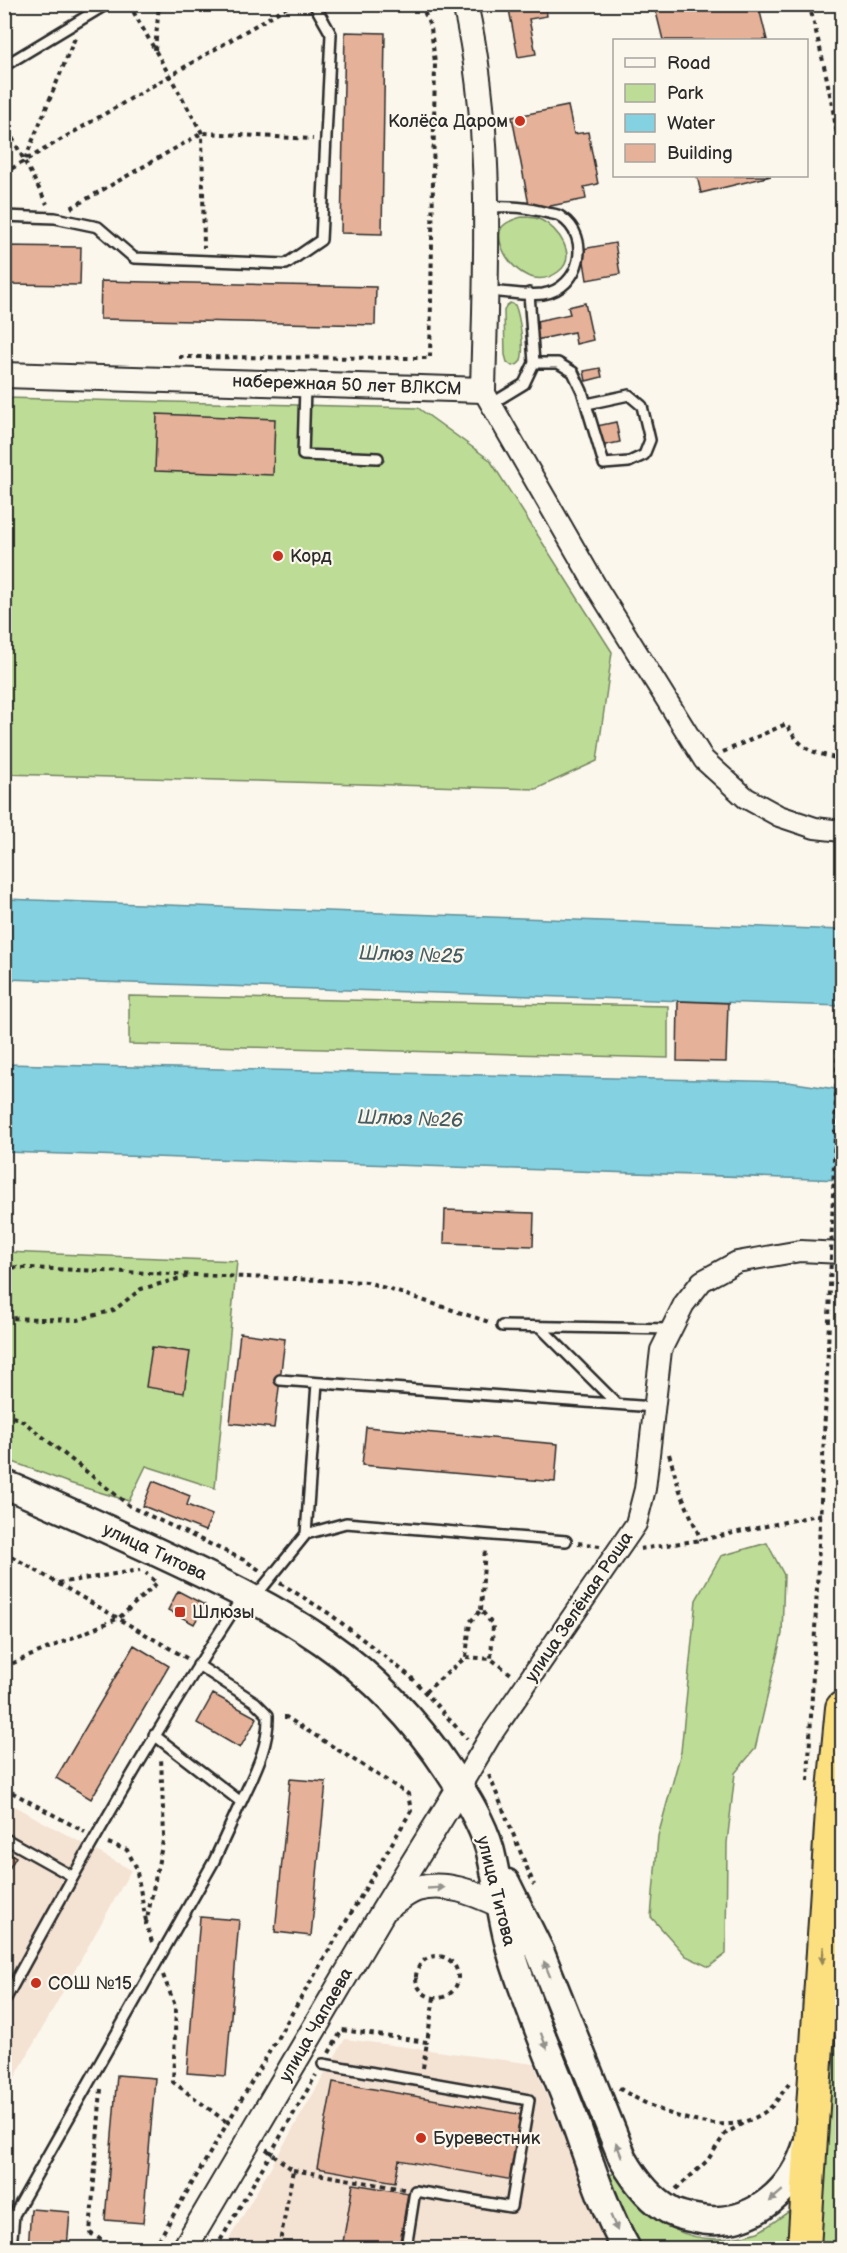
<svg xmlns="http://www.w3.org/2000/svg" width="847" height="2253" viewBox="0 0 847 2253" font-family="'Balsamiq Sans',sans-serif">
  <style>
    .built { fill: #f4e2d3 }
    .green { fill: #bddd96; stroke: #748460; stroke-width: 1.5 }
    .water { fill: #83d1e1; stroke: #608f98; stroke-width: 1.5 }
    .building { fill: #e5b198; stroke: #2b2b2b; stroke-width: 1.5 }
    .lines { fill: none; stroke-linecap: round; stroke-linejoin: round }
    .service-casing { stroke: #2b2b2b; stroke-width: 14 }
    .minor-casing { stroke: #2b2b2b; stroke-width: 24 }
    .tertiary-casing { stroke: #2b2b2b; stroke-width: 28 }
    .secondary-casing { stroke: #2b2b2b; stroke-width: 32 }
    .trunk-casing { stroke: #2b2b2b; stroke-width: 36 }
    .path { stroke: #2b2b2b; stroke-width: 4; stroke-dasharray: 4.5 4.5; stroke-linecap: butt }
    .service { stroke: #fbf7ec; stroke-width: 9 }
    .minor { stroke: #fbf7ec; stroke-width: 20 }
    .tertiary { stroke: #fbf7ec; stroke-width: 24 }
    .secondary { stroke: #fbf7ec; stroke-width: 27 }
    .trunk { stroke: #fce080; stroke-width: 32 }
    .path-bridge { stroke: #2b2b2b; stroke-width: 4; stroke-dasharray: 4.5 4.5; stroke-linecap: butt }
    .oneway { fill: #93918c }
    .oneway2 { fill: #948656 }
    .poi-dot { fill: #c8321e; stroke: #fbf7ec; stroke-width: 2 }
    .labels { text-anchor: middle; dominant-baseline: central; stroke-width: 4.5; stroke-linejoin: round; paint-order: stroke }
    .poi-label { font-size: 18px; fill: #2b2b2b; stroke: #fbf7ec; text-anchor: start }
    .street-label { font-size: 18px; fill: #2b2b2b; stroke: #fbf7ec }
    .water-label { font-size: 20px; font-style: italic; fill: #455d62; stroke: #fbf7ec }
  </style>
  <rect width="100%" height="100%" fill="#fbf7ec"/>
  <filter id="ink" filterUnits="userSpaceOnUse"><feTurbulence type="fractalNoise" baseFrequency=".0167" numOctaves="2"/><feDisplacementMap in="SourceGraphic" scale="12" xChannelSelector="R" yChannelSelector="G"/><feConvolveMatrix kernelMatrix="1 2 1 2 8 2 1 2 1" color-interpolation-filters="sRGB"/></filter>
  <g filter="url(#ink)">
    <path class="built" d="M5,1801L131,1870L5,2095Z
      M345,2039L534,2064L608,2248H224Z"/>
    <path class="green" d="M522,217C528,217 536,217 541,220C558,228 579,257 558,272C524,297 490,243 502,227C507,221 515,219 522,217Z
      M510,303L515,305C519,314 526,353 520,362C517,366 516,365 512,366L507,362L505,355L504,311L506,306Z
      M5,398L418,408L490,460L612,652L597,761L536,789L5,774Z
      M129,996L668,1006V1058L129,1044Z
      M4,1252L237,1261L215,1488L146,1466L129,1501L69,1483L5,1459Z
      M767,1543L784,1575L782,1634L755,1749L735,1773L727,1843L726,1954L709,1967L686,1956L651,1917L658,1836L681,1752L696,1600L721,1556Z
      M842,1919V2248H820L830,2081Z
      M615,2173C652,2225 691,2253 758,2232C770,2226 781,2216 793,2209L790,2248H639L607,2176Z"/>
    <path class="water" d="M5,899L842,930V1006L5,979Z
      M5,1064L788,1082L842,1090V1180L5,1152Z"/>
    <path class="building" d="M508,4H545L547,16L529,19L536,54L518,57Z
      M654,4H758L767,40H663Z
      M345,32L385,33L382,234L341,233Z
      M568,106L574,134L588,132L598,184L584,187L586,199L530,210L512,117Z
      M697,176H771L701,193Z
      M615,243L620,274L587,280L582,249Z
      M4,246L81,247L80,285L4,284Z
      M101,281L376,287L375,325L100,319Z
      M585,303L593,340L576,344L574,332L531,341L527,323L570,314L568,307Z
      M600,368L602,377L586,381L584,371Z
      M157,414L275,419L273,475L155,471Z
      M616,422L620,442L601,446L597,426Z
      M678,1001L728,1003L726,1062L677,1061Z
      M445,1210L534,1213L533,1246L444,1243Z
      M240,1333L285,1339L274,1428L230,1423Z
      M152,1347L190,1352L184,1393L146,1387Z
      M366,1427L558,1444L555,1482L362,1465Z
      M153,1481L190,1496L187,1505L212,1515L205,1531L143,1506Z
      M178,1591L205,1605L194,1624L168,1610Z
      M134,1645L169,1666L91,1799L56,1778Z
      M213,1694L257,1718L240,1748L197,1723Z
      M290,1779L326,1782L311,1936L275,1932Z
      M4,1850L16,1857L4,1877Z
      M200,1917L239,1920L226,2076L187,2073Z
      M117,2075L155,2078L143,2223L105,2220Z
      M333,2082L524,2115L513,2180L399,2160L395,2182L317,2168Z
      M353,2184L408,2193L399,2248H342Z
      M31,2209L70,2212L67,2248H28Z"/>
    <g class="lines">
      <g class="service-casing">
        <path id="service" d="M4,66L107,4
          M4,216L55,218L98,227L134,258L286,264L321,240L331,34L314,4
          M488,291C505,292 526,296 543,294C581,288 592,237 561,217C558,214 552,214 548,213C525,207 512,206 488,207
          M534,363H558L573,372L582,391L604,464L629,462L644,455L650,440L642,406L629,395L587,404
          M305,387L303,455L378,458
          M491,404L524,384L534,363L529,293
          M502,1326L671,1329
          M540,1327L617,1404
          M280,1380L654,1407
          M306,1534L317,1383
          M255,1597L306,1534L346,1523L566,1541
          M198,1665L255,1702L268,1715C269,1747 254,1774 241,1802
          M4,1838L72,1876
          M4,2002C79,1863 157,1727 243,1596
          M323,2064L529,2100L511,2207L415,2191L406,2248
          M11,2248L14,2215L214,1861L241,1802L154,1735"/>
      </g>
      <g class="minor-casing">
        <path id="minor" d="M483,390L597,588L704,760L746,798L779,816L815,828L842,831
          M460,1787L491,1735L636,1524L645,1489L661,1350L684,1304L702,1281L737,1262L800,1251L842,1253"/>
      </g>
      <g class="tertiary-casing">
        <path id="tertiary" d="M4,375L483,390C486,261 494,131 465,4
          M388,1907C397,1901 407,1892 417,1889C446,1881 474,1893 500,1905
          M185,2248L384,1910L460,1787"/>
      </g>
      <g class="secondary-casing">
        <path id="secondary" d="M4,1484C58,1506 111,1531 163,1555C283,1611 374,1657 449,1771C465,1795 482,1822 490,1850C499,1886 502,1923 513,1958C530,2012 553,2064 573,2116C589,2160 603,2207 626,2248
          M506,1883L540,1952L623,2159C635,2180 650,2200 672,2212C682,2217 694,2218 704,2220C755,2226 794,2189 808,2142"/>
      </g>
      <g class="trunk-casing">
        <path id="trunk" d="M804,2248L832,1811L842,1708"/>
      </g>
      <path class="path" d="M129,4L202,133L204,248
        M809,4C824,62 837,119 842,178
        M155,50L159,4
        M4,122L47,204
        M25,159L75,38
        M4,173L292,4
        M71,208L202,133L313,139
        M179,357L430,358L435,63L431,28L421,4
        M723,752L786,724C804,753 811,751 842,760
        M4,1267L367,1282L492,1323
        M4,1318L78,1320L114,1310L141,1289L189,1276
        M4,1413L24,1422L131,1507L244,1560L261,1571
        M669,1454L680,1491L701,1540
        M578,1543L600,1546
        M640,1549L701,1540L822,1514
        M4,1552L188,1659
        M58,1583L140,1570
        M280,1583L330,1614L411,1677L467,1739
        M481,1610L485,1548
        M466,1657L470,1622L481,1610L493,1625L491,1659
        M4,1667L119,1618L157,1583L146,1573
        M425,1692L466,1657L491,1659L511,1674
        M489,1775L534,1885
        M808,1781L828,1350
        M4,1788L85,1832
        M108,1843L127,1850L136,1867L146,1921
        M152,1942L146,1924L164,1836L161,1757
        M416 1977a21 21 0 1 1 42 0a21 21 0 1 1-42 0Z
        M163,1975L176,2008L173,2082L228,2123
        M329,2053L342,2030L427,2042L434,1997
        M423,2068L427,2042
        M619,2088C657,2113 732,2145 772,2106C778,2100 783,2091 789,2084
        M101,2089L90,2233L115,2248
        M266,2149L293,2170L279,2248
        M293,2170L404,2189
        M676,2189L707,2161L725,2134L745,2122
        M154,2248L411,1811L408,1794L286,1717H281
        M216,2248L316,2075"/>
      <use href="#service" class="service"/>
      <use href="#minor" class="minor"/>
      <use href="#tertiary" class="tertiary"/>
      <use href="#secondary" class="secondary"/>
      <use href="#trunk" class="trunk"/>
      <path class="path-bridge" d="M828,1350L842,912"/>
    </g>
    <defs><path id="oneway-solid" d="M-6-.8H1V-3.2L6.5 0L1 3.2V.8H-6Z" transform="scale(1.5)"/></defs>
    <g class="oneway">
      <use href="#oneway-solid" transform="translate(436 1888) rotate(-3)"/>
      <use href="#oneway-solid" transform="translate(547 1969) rotate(-112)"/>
      <use href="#oneway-solid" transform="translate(544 2041) rotate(69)"/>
      <use href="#oneway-solid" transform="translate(619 2150) rotate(-112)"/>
      <use href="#oneway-solid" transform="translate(776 2196) rotate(139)"/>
      <use href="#oneway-solid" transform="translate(614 2223) rotate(67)"/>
    </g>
    <use class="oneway2" href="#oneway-solid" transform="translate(823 1955) rotate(94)"/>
  </g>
  <g class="poi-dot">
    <circle cx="520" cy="121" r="6"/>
    <circle cx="278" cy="556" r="6"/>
    <rect x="174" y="1606" width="12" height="12" rx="3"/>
    <circle cx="36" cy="1983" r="6"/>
    <circle cx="421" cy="2138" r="6"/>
  </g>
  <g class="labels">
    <g class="poi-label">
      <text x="508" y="121" text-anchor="end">Колёса Даром</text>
      <text x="290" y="556">Корд</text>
      <text x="192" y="1612">Шлюзы</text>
      <text x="48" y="1983">СОШ №15</text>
      <text x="433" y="2138">Буревестник</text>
    </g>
    <g class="street-label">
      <text transform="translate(347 385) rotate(2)">набережная 50 лет ВЛКСМ</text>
      <text transform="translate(155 1552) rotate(25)">улица Титова</text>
      <text transform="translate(579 1607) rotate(-56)">улица Зелёная Роща</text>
      <text transform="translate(496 1891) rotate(76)">улица Титова</text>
      <text transform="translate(316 2025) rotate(-60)">улица Чапаева</text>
    </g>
    <g class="water-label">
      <text transform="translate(411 955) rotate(2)">Шлюз №25</text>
      <text transform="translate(410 1119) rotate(2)">Шлюз №26</text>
    </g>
  </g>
  <rect width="847" height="2253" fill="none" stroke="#fbf7ec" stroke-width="24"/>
  <rect x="12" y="12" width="823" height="2229" fill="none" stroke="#2b2b2b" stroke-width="2" filter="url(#ink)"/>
  <rect x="613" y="39" width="195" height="138" fill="#fbf7ec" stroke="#a8a59f" stroke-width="1.5"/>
  <rect x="625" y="58" width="30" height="9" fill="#fbf7ec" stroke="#a8a59f" stroke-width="1.5"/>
  <text x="667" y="69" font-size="18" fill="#2b2b2b">Road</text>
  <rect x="625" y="84" width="30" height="18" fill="#bddd96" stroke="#a8a59f" stroke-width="1.5"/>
  <text x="667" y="99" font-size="18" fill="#2b2b2b">Park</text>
  <rect x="625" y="114" width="30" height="18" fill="#83d1e1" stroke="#a8a59f" stroke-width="1.5"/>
  <text x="667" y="129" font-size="18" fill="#2b2b2b">Water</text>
  <rect x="625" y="144" width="30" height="18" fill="#e5b198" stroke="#a8a59f" stroke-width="1.5"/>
  <text x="667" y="159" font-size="18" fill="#2b2b2b">Building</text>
</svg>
